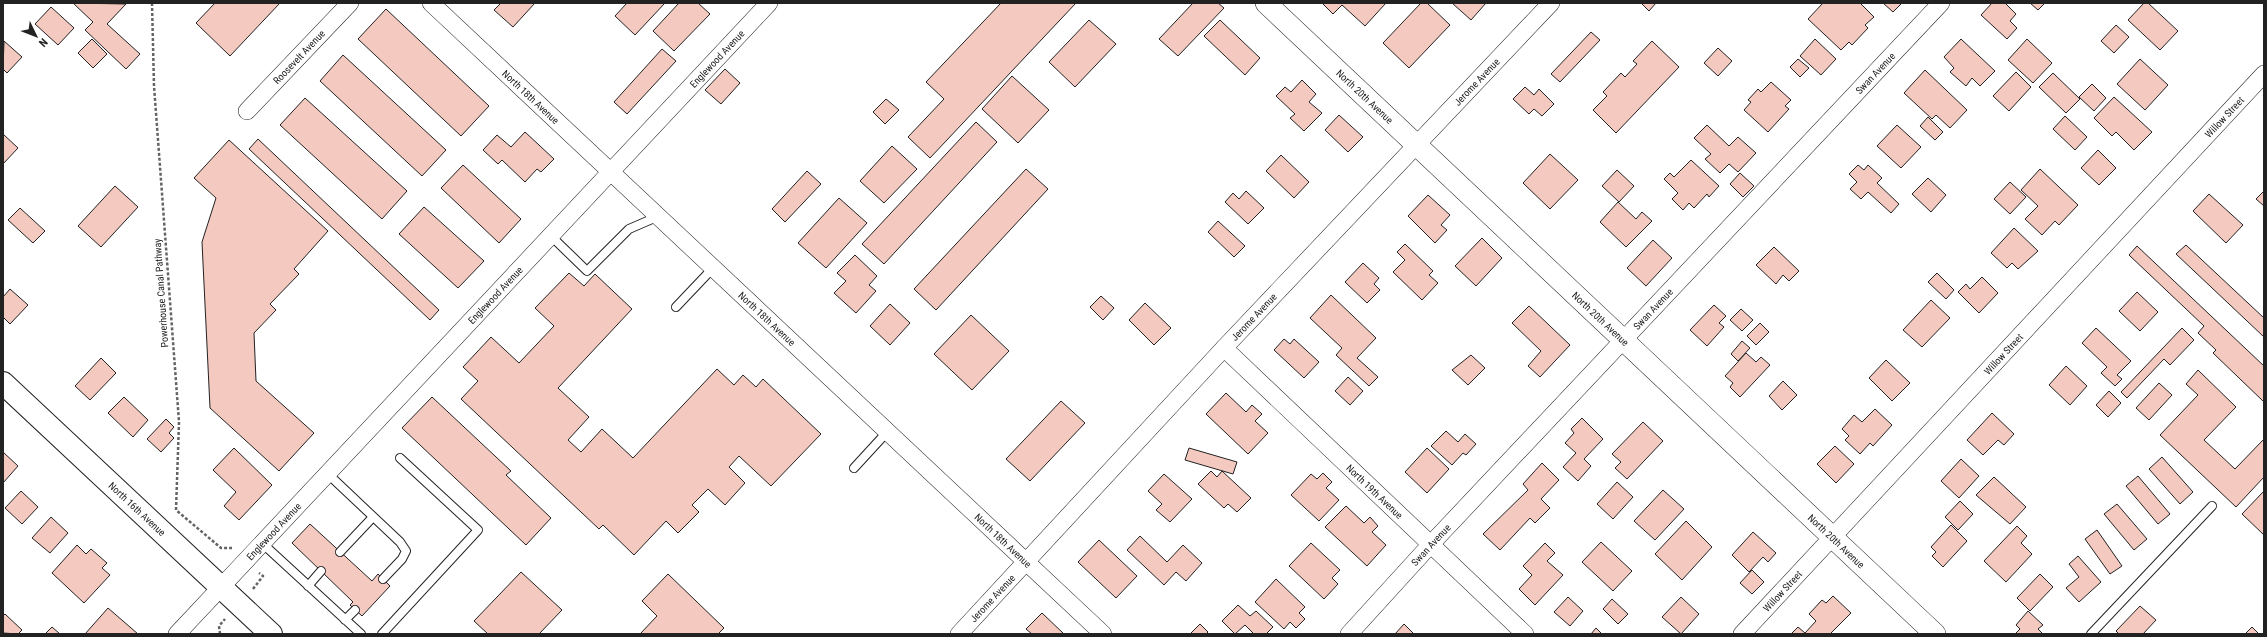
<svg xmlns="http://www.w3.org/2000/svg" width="2267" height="637" viewBox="0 0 2267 637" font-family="'Roboto Condensed',sans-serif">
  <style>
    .building { fill: #f3c9c0; stroke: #222 }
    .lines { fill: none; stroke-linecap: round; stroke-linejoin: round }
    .service-casing { stroke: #222; stroke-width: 10 }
    .minor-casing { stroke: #222; stroke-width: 18 }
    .tertiary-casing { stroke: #222; stroke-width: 22 }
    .primary-casing { stroke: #222; stroke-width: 24 }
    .path { stroke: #646464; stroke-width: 2.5; stroke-dasharray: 3 2; stroke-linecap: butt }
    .service { stroke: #fff; stroke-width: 8 }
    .minor { stroke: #fff; stroke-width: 17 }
    .tertiary { stroke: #fff; stroke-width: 21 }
    .primary { stroke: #fff; stroke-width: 22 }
    .labels { text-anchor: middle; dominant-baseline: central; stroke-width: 3; stroke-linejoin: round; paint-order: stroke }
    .street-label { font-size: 10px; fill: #222; stroke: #fff }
  </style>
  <rect width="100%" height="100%" fill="#fff"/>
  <path class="building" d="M73,3L126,4L107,24L140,54L126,69L85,30L93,22Z
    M215,3H280L230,56L196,23Z
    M501,3H535L513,27L494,10Z
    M627,3H665L635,35L615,16Z
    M679,3H698L710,14L674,51L653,31Z
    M1001,3H1076L930,158L908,137L944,99L926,82Z
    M1193,3H1218L1224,8L1178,56L1159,39Z
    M1322,3H1386L1365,26L1342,5L1333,14Z
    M1421,3H1427L1450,25L1409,68L1383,43Z
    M1452,3H1486L1471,20Z
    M1641,3H1656L1649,11Z
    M1823,3H1860L1874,17L1865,25L1868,28L1852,45L1849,42L1841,50L1808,19Z
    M1883,3H1902L1893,12Z
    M1992,3H2005L2016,14L2010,21L2017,28L2007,39L1981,15Z
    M2030,3H2045L2038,10Z
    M2144,3H2148L2178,31L2160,50L2128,20Z
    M51,7L74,28L58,45L35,24Z
    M386,9L489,106L461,136L358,39Z
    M1089,20L1116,44L1075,87L1049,62Z
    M1220,20L1260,58L1245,75L1204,36Z
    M2116,25L2129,37L2114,53L2101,41Z
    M1591,32L1600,40L1560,82L1551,74Z
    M92,39L107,54L93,68L78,53Z
    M1815,39L1836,59L1821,75L1800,56Z
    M1961,39L1995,71L1980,86L1972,78L1966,86L1950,72L1954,68L1944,57Z
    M2027,39L2052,63L2033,83L2008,60Z
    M4,41L22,57L7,73L3,69Z
    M1652,41L1679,67L1616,133L1593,110L1607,96L1603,92L1621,73L1625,77L1637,64L1633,61Z
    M1718,48L1732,61L1718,76L1704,63Z
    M662,49L676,61L627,114L614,102Z
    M343,55L446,150L422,176L320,81Z
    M1798,59L1809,68L1800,77L1790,67Z
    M2140,59L2168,85L2145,110L2117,84Z
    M725,69L740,83L721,104L705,90Z
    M1925,70L1967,110L1950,128L1936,115L1932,119L1904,93Z
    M2016,72L2031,87L2009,111L1993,96Z
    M2053,73L2080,99L2066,113L2039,87Z
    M1012,76L1049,110L1018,143L982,109Z
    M1302,80L1316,94L1309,102L1322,113L1304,131L1290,118L1295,114L1276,96L1285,87L1291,92Z
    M1771,82L1791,100L1785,106L1789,109L1768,132L1744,110L1751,102L1748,100L1758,89L1761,92Z
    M2092,84L2106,98L2094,111L2079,97Z
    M1525,87L1534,95L1539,89L1554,104L1542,116L1534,109L1529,114L1513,99Z
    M2114,97L2152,132L2134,150L2116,132L2112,136L2094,118Z
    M305,98L407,191L382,219L280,125Z
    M886,99L899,110L885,124L873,112Z
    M1339,115L1363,137L1348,152L1325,130Z
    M2065,116L2087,137L2075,150L2053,129Z
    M1928,117L1943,132L1935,140L1920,126Z
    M976,122L997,142L884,264L862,244Z
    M1707,125L1729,146L1738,137L1756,153L1738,172L1729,164L1720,173L1705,159L1711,154L1694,138Z
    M1897,125L1921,147L1901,168L1877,146Z
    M525,132L554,159L541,172L537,169L525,182L502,160L498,164L483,150L497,135L511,147Z
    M3,134L18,148L3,164Z
    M258,139L439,310L430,320L249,149Z
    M229,140L328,231L294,269L299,274L270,304L276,310L254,333L256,381L314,433L279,471L210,408L202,242L216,198L194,178Z
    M892,146L917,169L884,203L860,181Z
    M2098,150L2116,168L2099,185L2081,168Z
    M1550,154L1578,180L1550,209L1523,183Z
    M1281,155L1309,182L1294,198L1266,171Z
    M1691,160L1719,186L1709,197L1707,194L1694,208L1689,203L1683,210L1672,199L1678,193L1664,179L1670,173L1674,177Z
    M463,165L521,219L499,243L441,188Z
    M1858,165L1864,170L1868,165L1882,178L1877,183L1899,204L1891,213L1868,192L1861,199L1850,189L1857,182L1849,174Z
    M1026,169L1048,189L936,310L914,289Z
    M2040,169L2078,205L2059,225L2055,221L2042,235L2025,219L2038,206L2021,190Z
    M1617,170L1634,186L1619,202L1602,186Z
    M807,171L821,184L785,222L772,209Z
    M1740,173L1754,186L1743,197L1730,184Z
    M1928,178L1946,195L1931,212L1912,194Z
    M2010,182L2026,197L2010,214L1994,199Z
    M115,186L138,207L101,247L78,226Z
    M1246,191L1264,208L1248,224L1225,202L1233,193L1239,199Z
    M2264,191V206L2256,199Z
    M2209,194L2243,225L2226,243L2193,211Z
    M1428,195L1450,215L1441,225L1447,230L1435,243L1408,216Z
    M839,198L867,223L826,268L798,243Z
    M1618,202L1636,219L1642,212L1652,221L1626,247L1600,222Z
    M424,207L484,261L458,288L399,234Z
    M20,208L45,231L33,243L8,220Z
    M1218,221L1245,246L1234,257L1208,232Z
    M2014,228L2038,251L2018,269L2012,263L2007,268L1991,253Z
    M1482,238L1502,258L1476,286L1455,266Z
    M1653,240L1672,258L1646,286L1627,268Z
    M1405,244L1433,271L1429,275L1438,283L1422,300L1393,272L1405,260L1397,252Z
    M2186,245L2264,318V337L2176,254Z
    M2137,246L2264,366V402L2213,353L2216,350L2198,333L2204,326L2129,255Z
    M1774,247L1799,271L1789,281L1783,275L1776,284L1756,265Z
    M855,255L877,276L869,285L876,291L856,313L834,293L846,281L837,273Z
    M1363,263L1379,278L1374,284L1380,290L1367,303L1345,282Z
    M569,273L584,286L595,274L632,309L558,388L589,417L568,440L581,452L602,429L633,458L717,369L734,385L743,375L756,387L763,379L821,434L771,486L739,456L729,467L745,483L725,505L708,489L692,505L699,512L678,533L666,521L634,555L603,525L599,529L461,399L478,381L463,367L491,337L519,363L554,326L535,308Z
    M1937,273L1954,290L1946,299L1928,282Z
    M1982,277L1998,293L1979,313L1958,292L1966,284L1970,289Z
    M10,289L28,305L10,324L3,317V297Z
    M2137,292L2158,312L2140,331L2119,311Z
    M1331,295L1376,338L1357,358L1378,377L1369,386L1336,355L1342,348L1310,318Z
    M1101,296L1114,308L1103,320L1090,307Z
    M1931,300L1950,318L1922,347L1903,330Z
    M1145,303L1171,328L1154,345L1129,320Z
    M890,304L910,323L890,345L870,326Z
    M1714,305L1726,316L1719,323L1724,327L1707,346L1690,330Z
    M1529,306L1570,345L1540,377L1528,366L1541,351L1512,323Z
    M1741,309L1753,320L1742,331L1730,320Z
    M971,315L1009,351L972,390L934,354Z
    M1760,323L1769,332L1756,345L1747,336Z
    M2096,328L2131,361L2117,375L2122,379L2115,386L2101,373L2107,367L2082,343Z
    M2182,328L2194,340L2170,365L2164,359L2127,398L2121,392Z
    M1284,339L1290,344L1294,339L1319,362L1304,378L1274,350Z
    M1742,341L1750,348L1738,361L1731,354Z
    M1746,353L1756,362L1761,357L1770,365L1740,397L1730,387L1733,383L1725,376Z
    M1471,355L1485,368L1468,385L1452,370Z
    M101,358L116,373L90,400L75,386Z
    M1886,360L1910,383L1892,401L1869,378Z
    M2066,366L2087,386L2070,405L2049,385Z
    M2198,370L2236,407L2204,440L2235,469L2264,439V477L2236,507L2160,435L2198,395L2186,384Z
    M1348,377L1363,391L1350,405L1335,391Z
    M1783,381L1797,395L1782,410L1769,396Z
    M2159,383L2172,395L2149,420L2136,408Z
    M2109,391L2121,403L2108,417L2096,405Z
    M1226,393L1246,412L1252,405L1262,414L1255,421L1268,433L1248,454L1206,414Z
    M124,397L148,420L133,437L108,413Z
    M432,397L511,471L506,475L551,518L526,545L402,428Z
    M1061,401L1085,423L1030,481L1006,459Z
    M1875,409L1892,425L1873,446L1870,443L1860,454L1845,440L1849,436L1842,429L1854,415L1862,422Z
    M1992,413L2014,434L2004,445L1998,440L1983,455L1967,440Z
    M1582,418L1603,439L1584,459L1591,466L1578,481L1563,467L1576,453L1565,443L1574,433L1571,429Z
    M166,419L174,427L169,433L174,438L161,452L147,439Z
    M1643,422L1663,441L1627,479L1615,468L1621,462L1612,454Z
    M1446,431L1458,442L1465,434L1476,444L1466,455L1463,453L1452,465L1431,446Z
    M1835,446L1854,464L1836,483L1817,464Z
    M234,448L272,485L239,520L224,506L236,492L213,470Z
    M1189,448L1237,462L1233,474L1185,460Z
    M1427,448L1449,469L1427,493L1405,472Z
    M3,452L18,466L3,483Z
    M2162,457L2193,492L2180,504L2149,469Z
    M1961,459L1979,476L1959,498L1941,481Z
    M1542,463L1559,480L1541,499L1550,508L1535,523L1530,518L1500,550L1483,534L1528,490L1523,484Z
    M1211,471L1217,477L1222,471L1251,498L1237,512L1228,504L1224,508L1198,484Z
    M1323,473L1332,482L1326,488L1339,500L1319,521L1291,495L1311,474L1317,479Z
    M1164,474L1192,499L1170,522L1156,510L1162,504L1148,491Z
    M2138,476L2170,514L2158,524L2126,486Z
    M1994,477L2026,507L2010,524L1976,495Z
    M1617,482L1633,497L1613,519L1597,504Z
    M1663,490L1684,509L1655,540L1634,521Z
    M21,491L38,507L22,524L5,508Z
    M2264,491V535L2242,514Z
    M1960,501L1973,514L1958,530L1945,517Z
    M2117,504L2147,539L2134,550L2104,514Z
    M1346,506L1364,523L1370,517L1378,526L1372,532L1386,545L1367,566L1325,527Z
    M51,517L68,533L50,553L32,538Z
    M1686,521L1712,547L1682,580L1655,554Z
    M310,524L372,581L378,574L390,586L362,616L350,605L353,602L292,543Z
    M1951,525L1967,541L1943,567L1932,556L1936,552L1931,547Z
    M2017,526L2027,536L2021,543L2032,554L2006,582L1984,561Z
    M2097,530L2122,566L2110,574L2085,539Z
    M1753,532L1776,553L1768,562L1763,557L1749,572L1732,555Z
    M1140,536L1167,562L1183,545L1202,563L1186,581L1176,572L1164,585L1127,550Z
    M1099,540L1137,576L1116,598L1078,562Z
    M1601,542L1632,571L1613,591L1582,562Z
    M1311,543L1340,570L1332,578L1338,584L1324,599L1289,566Z
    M1545,543L1555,553L1547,561L1563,575L1535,605L1519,589L1532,575L1523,566Z
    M77,545L86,554L91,549L107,563L102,568L110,575L84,603L52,573Z
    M2078,556L2101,582L2079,602L2066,588L2079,577L2069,564Z
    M1752,570L1764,582L1752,594L1740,583Z
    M521,572L562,610L539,634H488L474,621Z
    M668,574L724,628L718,634H640L657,616L642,601Z
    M2040,574L2053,587L2030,611L2017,598Z
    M1276,579L1305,607L1299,613L1305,619L1296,628L1290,622L1284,629L1255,602Z
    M1833,596L1851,613L1830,634H1791L1798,627L1805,633L1816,621L1809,614L1822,600L1826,603Z
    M1568,597L1583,611L1570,626L1554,612Z
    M1681,597L1699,614L1681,634L1662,617Z
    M1612,599L1628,614L1618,624L1603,609Z
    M1238,605L1250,616L1256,611L1273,627L1266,634H1254L1245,625L1235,634L1222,621Z
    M2140,606L2156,620L2143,634H2119L2116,631Z
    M108,608L138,634H85Z
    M2028,611L2043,625L2038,629L2043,634H2015L2020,629L2016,625Z
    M1042,613L1064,634H1032L1026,629Z
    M5,614L22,630L18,634L3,633V616Z
    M1200,624L1208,632L1206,634H1190Z
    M1404,624L1414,634H1395Z
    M52,627L60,634H45Z
    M2252,627L2259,634H2245Z
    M1596,628L1602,634H1591Z"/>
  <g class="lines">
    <g class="service-casing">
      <path id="service" d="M551,236L587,271L629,229L659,216
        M676,307L714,267
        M854,468L888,431
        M328,474L400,542L406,551L402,559L383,579
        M263,544L361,634
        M340,552L373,517
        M308,586L321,571
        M345,620L355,610
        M382,634L478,530L400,458
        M2091,634L2212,506"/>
    </g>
    <g class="minor-casing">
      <g id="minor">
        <path id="s1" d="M431,3L1103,634"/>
        <path id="s2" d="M247,111L350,3"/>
        <path id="s3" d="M1224,348L1525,634"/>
        <path id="s4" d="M177,634L769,3"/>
        <path id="s5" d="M959,634L1224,348L1551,3"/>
        <path id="s6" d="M1349,634L1431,544L1941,3"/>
        <path id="s7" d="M1742,634L2264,74"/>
      </g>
    </g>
    <g class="tertiary-casing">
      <g id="tertiary">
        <path id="s8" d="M1266,3L1935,634"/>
      </g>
    </g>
    <g class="primary-casing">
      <g id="primary">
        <path id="s9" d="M3,383L271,634"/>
      </g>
    </g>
    <path class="path" d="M152,3L154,86L179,422L176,510L221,548H232
      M253,589L263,576L259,573
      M220,634L219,626L225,619"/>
    <use href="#service" class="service"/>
    <use href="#minor" class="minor"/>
    <use href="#tertiary" class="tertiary"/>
    <use href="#primary" class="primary"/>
  </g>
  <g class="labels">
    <g class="street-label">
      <text stroke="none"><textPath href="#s2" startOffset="75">Roosevelt Avenue</textPath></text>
      <text stroke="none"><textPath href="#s4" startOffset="789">Englewood Avenue</textPath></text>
      <text stroke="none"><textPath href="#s6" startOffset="769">Swan Avenue</textPath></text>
      <text stroke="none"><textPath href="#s5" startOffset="757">Jerome Avenue</textPath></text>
      <text stroke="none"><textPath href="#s1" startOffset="137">North 18th Avenue</textPath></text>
      <text stroke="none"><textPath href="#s8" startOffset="136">North 20th Avenue</textPath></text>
      <text stroke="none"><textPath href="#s7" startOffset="707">Willow Street</textPath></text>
      <text transform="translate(161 293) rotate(-94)">Powerhouse Canal Pathway</text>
      <text stroke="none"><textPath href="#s4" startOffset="465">Englewood Avenue</textPath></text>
      <text stroke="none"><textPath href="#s6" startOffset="445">Swan Avenue</textPath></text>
      <text stroke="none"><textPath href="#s5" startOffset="433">Jerome Avenue</textPath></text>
      <text stroke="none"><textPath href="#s1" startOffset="461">North 18th Avenue</textPath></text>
      <text stroke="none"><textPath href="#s8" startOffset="460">North 20th Avenue</textPath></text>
      <text stroke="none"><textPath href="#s7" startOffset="383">Willow Street</textPath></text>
      <text stroke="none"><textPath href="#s3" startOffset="208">North 19th Avenue</textPath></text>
      <text stroke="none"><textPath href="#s9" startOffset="184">North 16th Avenue</textPath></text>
      <text stroke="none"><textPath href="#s4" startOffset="141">Englewood Avenue</textPath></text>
      <text stroke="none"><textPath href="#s1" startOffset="785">North 18th Avenue</textPath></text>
      <text stroke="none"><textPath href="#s8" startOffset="784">North 20th Avenue</textPath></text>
      <text stroke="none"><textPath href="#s6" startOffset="121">Swan Avenue</textPath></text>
      <text stroke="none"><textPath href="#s7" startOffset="59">Willow Street</textPath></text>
      <text stroke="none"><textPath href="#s5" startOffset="49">Jerome Avenue</textPath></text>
    </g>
  </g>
  <rect width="2267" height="637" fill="none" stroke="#222222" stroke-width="8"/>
  <g transform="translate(36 36) rotate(133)" stroke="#ffffff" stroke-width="3" paint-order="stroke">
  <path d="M0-3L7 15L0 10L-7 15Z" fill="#222222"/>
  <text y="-6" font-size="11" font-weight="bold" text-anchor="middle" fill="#222222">N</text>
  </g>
</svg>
